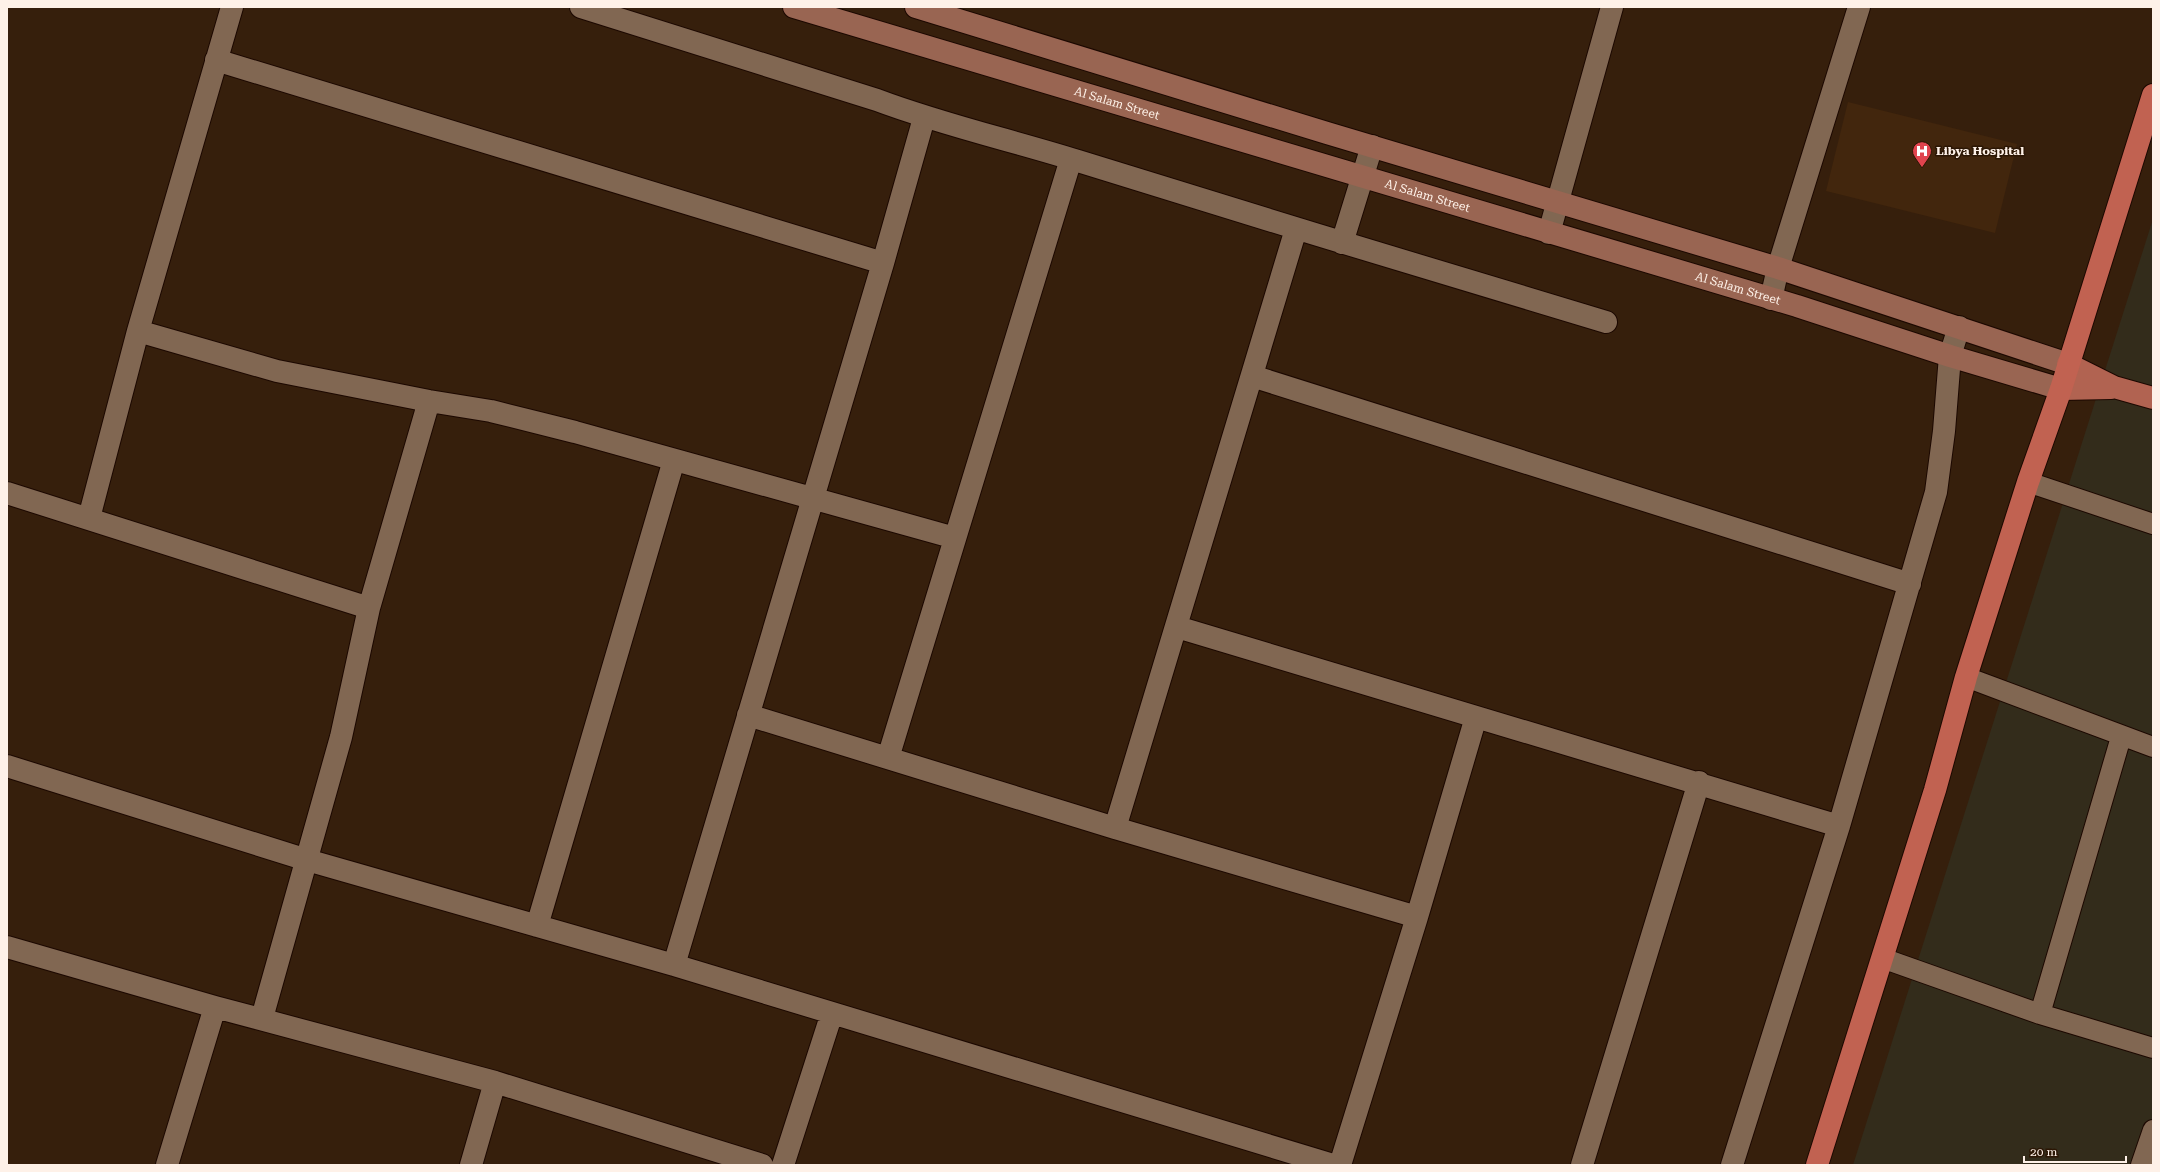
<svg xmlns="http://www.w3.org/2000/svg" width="2160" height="1172" viewBox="0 0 2160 1172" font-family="'Roboto Serif',serif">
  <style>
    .commercial { fill: #332c1b }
    .built { fill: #42260d }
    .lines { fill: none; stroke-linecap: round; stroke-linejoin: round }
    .service-casing { stroke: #1c0800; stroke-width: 22 }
    .minor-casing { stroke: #1c0800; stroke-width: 24 }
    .secondary-casing { stroke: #1c0800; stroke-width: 24 }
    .primary-casing { stroke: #1c0800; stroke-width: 24 }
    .trunk-casing { stroke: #1c0800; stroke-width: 24 }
    .service { stroke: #816752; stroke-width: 20 }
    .minor { stroke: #816752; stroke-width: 22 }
    .secondary { stroke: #996552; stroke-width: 22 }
    .primary { stroke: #b16351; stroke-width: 22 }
    .trunk { stroke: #c16251; stroke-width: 22 }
    .labels { text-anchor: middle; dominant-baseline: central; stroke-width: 3; stroke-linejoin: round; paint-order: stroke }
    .street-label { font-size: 12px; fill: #fef1e8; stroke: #2b1604 }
    .poi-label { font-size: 12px; font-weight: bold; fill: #fef1e8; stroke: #2b1604; text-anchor: start }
  </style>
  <rect width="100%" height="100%" fill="#361f0c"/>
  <path class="commercial" d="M2153,219V1165H1853Z"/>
  <path class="built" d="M1848,102L2017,144L1995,233L1826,191Z"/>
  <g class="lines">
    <g class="service-casing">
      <path id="service" d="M2028,482L2153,524
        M1966,677L2153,747
        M1882,958L2040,1014L2153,1048
        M2040,1014L2121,737
        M2141,1165L2153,1130"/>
    </g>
    <g class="minor-casing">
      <path id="minor" d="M581,7L877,100C943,125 1011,140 1078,161C1254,216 1429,269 1606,322
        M216,60L883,263
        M1296,229L1115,828L1417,917L1340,1165
        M1549,233L1612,7
        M1342,243L1372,146
        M1771,299L1778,268L1859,7
        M138,331L277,371L429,401L491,411L575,432L955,538
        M1252,376L1910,584
        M7,493L369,608
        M89,518L138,331L232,7
        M1177,627L1839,826
        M748,715L1115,828
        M888,758L1071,159
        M7,766L307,860L674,965L1333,1165
        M1417,917L1476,717
        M537,926L674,460
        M7,947L215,1007L495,1082L762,1165
        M674,965L883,263L924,118
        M262,1018L341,737L369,608L429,401
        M167,1165L215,1007
        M471,1165L495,1082
        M783,1165L832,1013
        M1582,1165L1699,782
        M1732,1165L1839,826L1936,492L1944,431L1950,356L1959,327"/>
    </g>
    <g class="secondary-casing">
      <g id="secondary">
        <path id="s1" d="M794,7L1797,306L1950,356L2061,389"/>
        <path d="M916,7L1327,133L1778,268L2068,364"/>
      </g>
    </g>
    <g class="primary-casing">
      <path id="primary" d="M2068,364L2114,387L2153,398
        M2061,389L2111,388"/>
    </g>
    <g class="trunk-casing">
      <path id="trunk" d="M1817,1165L1935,790L1966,677L2028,482L2061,389L2153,95"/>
    </g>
    <use href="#service" class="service"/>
    <use href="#minor" class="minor"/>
    <use href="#secondary" class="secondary"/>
    <use href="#primary" class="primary"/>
    <use href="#trunk" class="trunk"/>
  </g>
  <defs>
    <g id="hospital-pin" transform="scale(1)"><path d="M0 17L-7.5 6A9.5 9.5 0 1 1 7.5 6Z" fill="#e0444e" stroke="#2b1604"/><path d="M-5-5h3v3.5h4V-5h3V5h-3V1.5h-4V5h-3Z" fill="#fff"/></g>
  </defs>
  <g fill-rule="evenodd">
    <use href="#hospital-pin" x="1922" y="151"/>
  </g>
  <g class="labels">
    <g class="street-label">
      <text stroke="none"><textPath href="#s1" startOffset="337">Al Salam Street</textPath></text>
      <text stroke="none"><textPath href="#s1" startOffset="661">Al Salam Street</textPath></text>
      <text stroke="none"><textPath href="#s1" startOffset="985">Al Salam Street</textPath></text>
    </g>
    <g class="poi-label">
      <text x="1936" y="151">Libya Hospital</text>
    </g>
  </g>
  <rect width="2160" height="1172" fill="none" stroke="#fef1e8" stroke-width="16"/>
  <path d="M2024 1156v6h102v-6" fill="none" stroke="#fef1e8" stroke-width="2"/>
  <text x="2030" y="1156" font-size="12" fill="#fef1e8" stroke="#2b1604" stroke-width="3" paint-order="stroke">20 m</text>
</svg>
